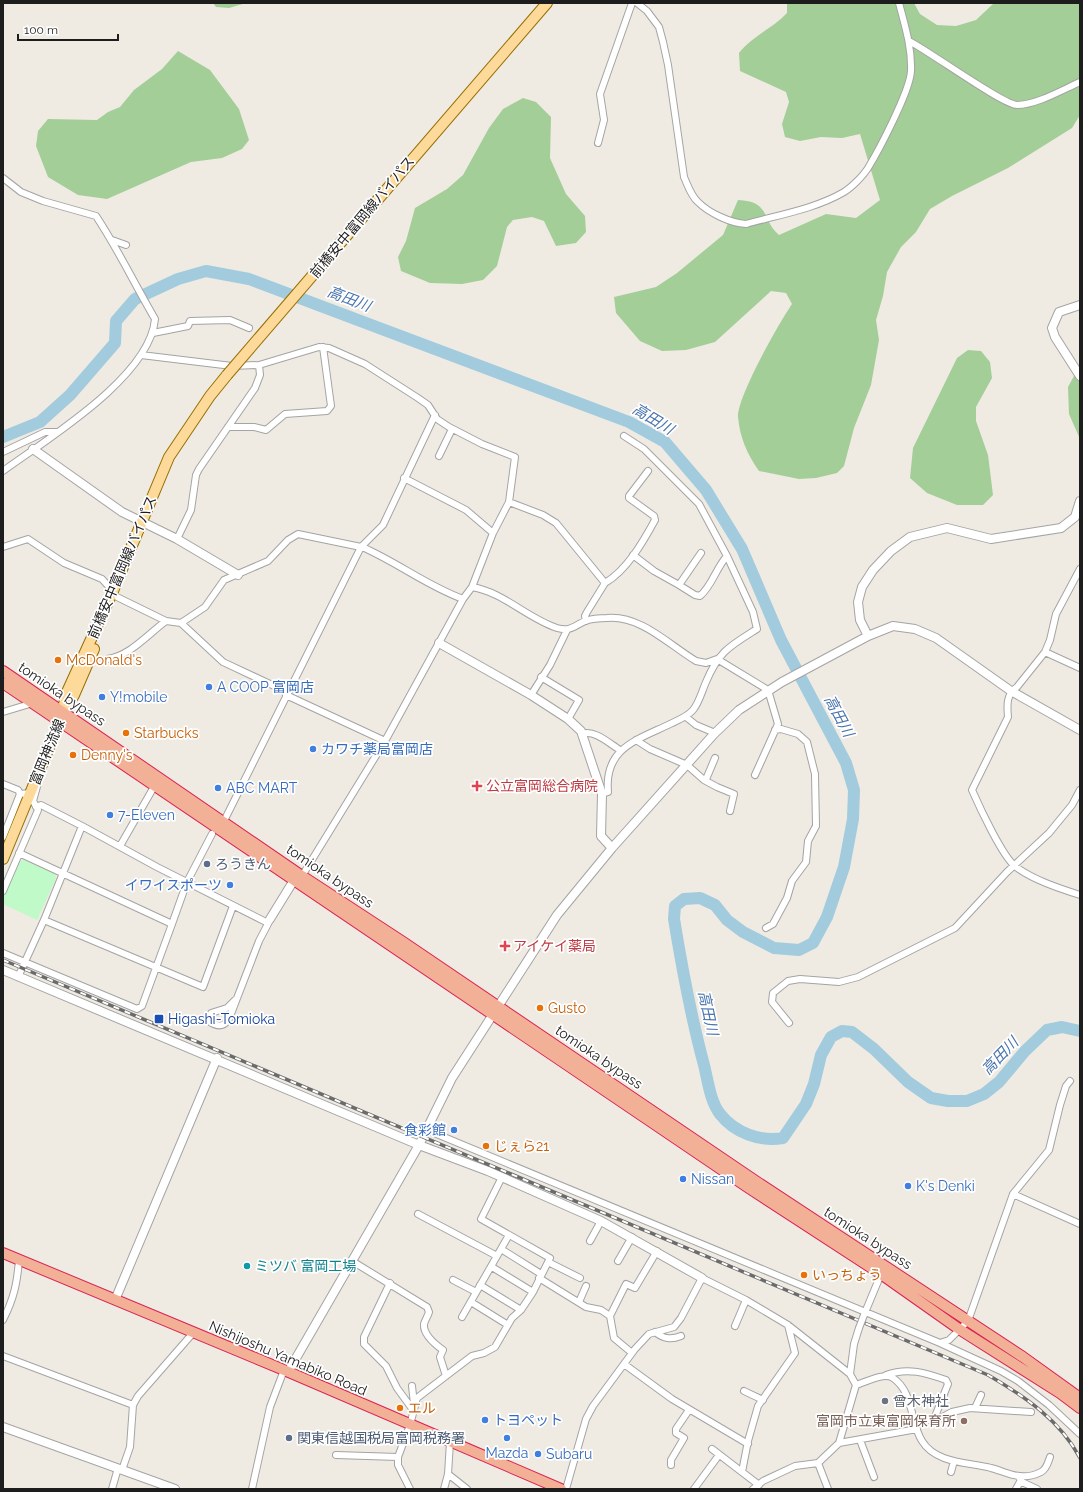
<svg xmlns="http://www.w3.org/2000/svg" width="1083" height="1492" viewBox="0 0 1083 1492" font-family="Raleway,'Noto Sans JP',sans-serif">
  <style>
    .forest { fill: #a3ce97 }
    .park { fill: #bffac8 }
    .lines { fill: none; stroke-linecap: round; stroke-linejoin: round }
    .river { stroke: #a2cbdd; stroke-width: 12 }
    .minor-casing { stroke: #a4a4a4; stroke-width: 8 }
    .tertiary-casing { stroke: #a4a4a4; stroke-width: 10 }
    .primary-casing { stroke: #966f00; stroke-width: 12 }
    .trunk-casing { stroke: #db2254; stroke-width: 12 }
    .minor { stroke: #fff; stroke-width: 6 }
    .tertiary { stroke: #fff; stroke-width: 8 }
    .primary { stroke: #fdd99a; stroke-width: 10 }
    .trunk { stroke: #f2b197; stroke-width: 10 }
    .rail-casing { stroke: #6b6b6b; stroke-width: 3.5 }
    .rail { stroke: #fff; stroke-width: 2; stroke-dasharray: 6; stroke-linecap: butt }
    .minor-bridge-casing { stroke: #a4a4a4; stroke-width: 8; stroke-linecap: butt }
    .primary-bridge-casing { stroke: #966f00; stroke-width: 12; stroke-linecap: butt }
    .minor-bridge { stroke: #fff; stroke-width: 6 }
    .primary-bridge { stroke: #fdd99a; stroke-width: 10 }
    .food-dot { fill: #e8710a; stroke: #fff; stroke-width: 1.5 }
    .shop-dot { fill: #3f7fe0; stroke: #fff; stroke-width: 1.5 }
    .health-dot { fill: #e0444e; stroke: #fff; stroke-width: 1.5 }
    .service-dot { fill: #5c6f8a; stroke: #fff; stroke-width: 1.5 }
    .transit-dot { fill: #1a4fb4; stroke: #fff; stroke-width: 1.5 }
    .culture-dot { fill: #0f9aa8; stroke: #fff; stroke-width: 1.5 }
    .worship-dot { fill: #6b7280; stroke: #fff; stroke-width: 1.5 }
    .education-dot { fill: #8d6e63; stroke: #fff; stroke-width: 1.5 }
    .labels { text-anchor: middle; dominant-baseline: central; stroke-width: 3.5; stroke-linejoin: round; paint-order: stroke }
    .street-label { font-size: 14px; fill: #1d1d1d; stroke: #fff }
    .food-label { font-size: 14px; fill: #c56008; stroke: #fff; text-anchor: start }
    .shop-label { font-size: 14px; fill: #366cbe; stroke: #fff; text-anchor: start }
    .health-label { font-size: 14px; fill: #be3a42; stroke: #fff; text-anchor: start }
    .service-label { font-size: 14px; fill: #4e5e75; stroke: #fff; text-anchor: start }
    .transit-label { font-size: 14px; fill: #164399; stroke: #fff; text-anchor: start }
    .culture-label { font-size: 14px; fill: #0d838f; stroke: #fff; text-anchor: start }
    .worship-label { font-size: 14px; fill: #5b616d; stroke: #fff; text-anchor: start }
    .education-label { font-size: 14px; fill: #785e54; stroke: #fff; text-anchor: end }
    .water-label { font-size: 15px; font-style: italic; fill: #4974ae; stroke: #fff }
  </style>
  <rect width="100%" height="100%" fill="#efebe3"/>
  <path class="forest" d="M213,3H246L229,8L216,7Z
    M787,3H914L920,14L937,25L956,26L976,20L994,3H1080V115L1072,128L1008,168L952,196L930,209L916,232L901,247L887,272L883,296L876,320L879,340L871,385L854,428L844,466L837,473L816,478L799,479L759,471C747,454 740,438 738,417C737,397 779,323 792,304L786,293L771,291L715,342L686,350L662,351L640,341L616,313L614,297L656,287L677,273L723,235L738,200C771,201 761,220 779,235L826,214L856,218L880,200L860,134L842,138L821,137L800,141L785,137L782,124L789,102L786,92L740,71L739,53C752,36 772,29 787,13Z
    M178,51L210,70L239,109L249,140L242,149L222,158L191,162L107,199L78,195L48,177L36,146L38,131L48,119L97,120L108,112L120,107L134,90L162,69Z
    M523,98L536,102L551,117L550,158L566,194L585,216L586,232L576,243L556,246L544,221L532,217L513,220L507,227L497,266L483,280L462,284L430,283L401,271L398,257L406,241L415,208L447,189L463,175L489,128L503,109Z
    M968,350L981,351L990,362L992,378L976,407V421L988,455L993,495L983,505H957L927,493L910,478L913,448L957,358Z
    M1080,365V439L1069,414L1068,387Z"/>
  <path class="park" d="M23,860L55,873L56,878L37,920L3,904V896L17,862Z"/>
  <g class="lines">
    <path class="river" d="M3,437L40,422L70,395L115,343L116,321L135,299L178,279L206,271L249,279L629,422L665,442L706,490L742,549L781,640L846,763L854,790L853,819L844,867L827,917L813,943L799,950L774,948L743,932L727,920L715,905L700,898L684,899L675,906L674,919C682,968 691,1017 704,1065C708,1081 710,1101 720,1114C735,1133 760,1142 783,1138L806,1104L814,1084L821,1055L831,1037L842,1031L852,1032L874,1049L908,1082L931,1098L948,1101H967L984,1094L999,1082L1025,1051L1047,1030L1062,1027L1080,1031"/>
    <g class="minor-casing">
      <path id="minor" d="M637,3L647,11L659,27L663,42L668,65L684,177C688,186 691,196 698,202C709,213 730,223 746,224C778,215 815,209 844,192C852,187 863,176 868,168C879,150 910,91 911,71C912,48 905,26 899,3
        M909,41C929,51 1003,105 1017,105C1036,105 1062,90 1080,82
        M598,143L604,120L600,94L632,3
        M3,178L21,192L43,201L96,216C118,249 135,285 155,319C150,377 47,439 3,471
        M112,240L126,245
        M153,333L188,326L190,321L230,320L249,328
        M141,355L232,366L259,365L319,347L329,348L365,364L418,398L428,405L437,419L449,427L482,444L515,457L509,502L493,533L472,587L463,599L385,741L302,876L299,877
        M228,427H254L266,430L285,414L327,411L331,406L323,347
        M3,452L45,432H57
        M439,456L452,429
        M404,478L466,510L493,533
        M509,502L543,515L556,523L605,583L587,612L585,616L586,621
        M177,539L191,510L196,475L199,469L255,388L260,375L259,365
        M3,547L28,539L64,563L102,579L113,591
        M362,547C397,562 427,586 463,599
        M633,555L654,571L679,585L701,553
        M1080,569L1056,614L1050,640L1045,652L1017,687C1006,694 1007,706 1008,717L972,790C979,806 1003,858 1016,867C1034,880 1058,888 1080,895
        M605,583C627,570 643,542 655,520L654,516L629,498V496L648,471
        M679,585L695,595L700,596C712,586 716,568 727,556
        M472,587C503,592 527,618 557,628C570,632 574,626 585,621C591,619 600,618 607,618C641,615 669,645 696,661L706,663L717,659L768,690L778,724L755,775
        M117,597L166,621L181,623L223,662L287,692
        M181,623L205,607L224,580L268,561L288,540L298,534L361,547
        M1045,652L1080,668
        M107,659C130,656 148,634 166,621
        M541,677L579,700L568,719
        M286,695L385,741
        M531,695L550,665L567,630
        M3,712L33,703
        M686,717L696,725L715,733
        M582,734C594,729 610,744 620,750
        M636,740L650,749L687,765L704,780L717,787L734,794L730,811
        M704,780L707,777L715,758
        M3,784L18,790L20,794
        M602,794L608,792C604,748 637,740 670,724C678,720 687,717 693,710C699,703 702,691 706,682C719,651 730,646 757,629L753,612L727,556L699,504L644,449L624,436
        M36,807L41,805L82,826
        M224,821L361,547L383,525L435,415
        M3,837L20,794L30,793
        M120,846L155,785
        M19,853L172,924L187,882L212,834
        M3,891L38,810L33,801L38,783
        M233,906L203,987L44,920L82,826L157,867L268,923
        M766,928L773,924L787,898L792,881L806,862L808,841L816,826L815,774L807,742L798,734L781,729L775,730
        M3,953L137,1009L142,1006L172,924
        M18,977L44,920
        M235,1000L227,1008L211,1013L210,1022C218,1027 224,1027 229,1019L259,941L270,920
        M789,1023L772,1002L773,993L788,981L800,979L839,982L858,977L955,928L1007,872L1049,833L1072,805L1080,790
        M427,1130L940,1343L1001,1371L1018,1381L1049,1405L1080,1434
        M1013,1194L1080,1224
        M418,1214L497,1256
        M590,1241L601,1221
        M501,1249L541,1274
        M352,1261L427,1307L429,1312C428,1316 425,1320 424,1324C423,1335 436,1345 443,1350L440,1357L446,1376
        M618,1261L632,1237
        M548,1262L580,1278
        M492,1267L533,1292
        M539,1278L586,1307L601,1310L610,1316
        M453,1280L476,1292
        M390,1283L364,1337V1344L386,1366L397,1388L413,1410
        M480,1285L521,1310
        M471,1302L508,1325
        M579,1302L586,1286
        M864,1315L881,1274
        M462,1317L509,1235
        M3,1320C14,1298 17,1284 19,1260
        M735,1326L746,1300
        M655,1332C664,1339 671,1340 681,1336
        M940,1343L949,1340L968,1321L1013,1194L1049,1150L1060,1105L1066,1086L1070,1081
        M632,1353L614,1338L610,1316L626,1284L635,1288L657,1251
        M3,1356L133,1405
        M624,1364L672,1399L748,1444
        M850,1374L854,1344L859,1328
        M886,1375C908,1367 926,1373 946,1380L948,1384L934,1419
        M856,1385C866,1382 884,1372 893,1378C914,1392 910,1423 922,1441C936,1464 969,1462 991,1468C1000,1470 1011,1476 1020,1476C1027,1477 1035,1475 1041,1472C1047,1469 1048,1462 1050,1457
        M412,1386L414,1404
        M744,1391L763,1400
        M975,1408L981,1395
        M915,1422L939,1419L952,1412L970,1408L1031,1412
        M860,1440L874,1477
        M839,1443L917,1429
        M712,1449L742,1472
        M336,1455L398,1457
        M818,1463L828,1489
        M671,1465V1460L684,1438L676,1433V1429L689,1410
        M122,1470L130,1447L133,1405L138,1396L193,1333
        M951,1472L954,1461
        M448,1474L467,1489
        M1019,1477L1022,1482L1037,1489
        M759,1485L742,1472L748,1441L758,1406L795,1353L788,1325
        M112,1489L118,1468
        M252,1489L270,1407L284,1370
        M410,1489L398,1465V1457L410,1425L417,1398L472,1356L484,1353L495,1347L512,1318L521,1310L533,1292L550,1258L481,1219L502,1177
        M444,1489L448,1474L450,1442
        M566,1489L586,1419L593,1406L635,1349L649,1334L674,1327L681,1318L702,1278L746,1300L788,1325L850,1374L856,1385L839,1443L818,1463L795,1466L763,1481L753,1489
        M694,1489L719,1455
        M1016,1489L1021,1480"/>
    </g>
    <g class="tertiary-casing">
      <path id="tertiary" d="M1080,305L1059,312L1052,328L1055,337L1080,376
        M33,449L122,512L177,539L238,575
        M868,636L860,620L858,602L862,587L873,570L891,551L910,537L947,528L991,539L1061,528L1075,517L1080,501
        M439,643L531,695L568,719L581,731L602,794L601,836L612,848
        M270,919L294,880
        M3,970L419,1145L488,1171L601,1221L702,1278
        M115,1300L217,1058
        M288,1372L419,1145L452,1078L557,915L612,848L714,734L739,710L782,682L868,636L893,626L915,629L936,638L1011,691L1080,730
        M3,1427L175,1489"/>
    </g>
    <g class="primary-casing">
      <path id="primary" d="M343,240L547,3
        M67,706L74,695L94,649
        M3,859L60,721L67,692L113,591L169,457L210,396L227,375"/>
    </g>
    <g class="trunk-casing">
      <path id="trunk" d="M3,671L302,876L403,942L754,1180L1023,1357L1080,1398
        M3,683L749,1188L881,1274L959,1329L1060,1393L1080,1408
        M3,1253L284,1370L561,1489"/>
    </g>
    <use href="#minor" class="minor"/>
    <use href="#tertiary" class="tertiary"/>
    <use href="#primary" class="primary"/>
    <use href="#trunk" class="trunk"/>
    <g class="rail-casing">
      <path id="rail" d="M3,960L988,1375C1024,1396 1060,1420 1080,1458"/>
    </g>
    <use href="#rail" class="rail"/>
    <g class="minor-bridge-casing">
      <path id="minor-bridge" d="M859,1328L864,1315"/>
    </g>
    <g class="primary-bridge-casing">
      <path id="primary-bridge" d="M227,375L343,240"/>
    </g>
    <use href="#minor-bridge" class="minor-bridge"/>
    <use href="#primary-bridge" class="primary-bridge"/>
  </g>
  <g class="food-dot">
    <circle cx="58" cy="660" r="4"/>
    <circle cx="126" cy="733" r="4"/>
    <circle cx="73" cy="755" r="4"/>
    <circle cx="540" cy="1008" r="4"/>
    <circle cx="486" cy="1146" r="4"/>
    <circle cx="804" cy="1275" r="4"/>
    <circle cx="400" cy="1408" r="4"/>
  </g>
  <g class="shop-dot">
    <circle cx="209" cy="687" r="4"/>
    <circle cx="102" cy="697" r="4"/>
    <circle cx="313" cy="749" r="4"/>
    <circle cx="218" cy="788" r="4"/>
    <circle cx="110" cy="815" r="4"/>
    <circle cx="230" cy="885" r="4"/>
    <circle cx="454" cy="1130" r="4"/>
    <circle cx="683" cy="1179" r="4"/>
    <circle cx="908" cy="1186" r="4"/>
    <circle cx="485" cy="1420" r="4"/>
    <circle cx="507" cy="1438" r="4"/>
    <circle cx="538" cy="1454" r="4"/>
  </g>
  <g class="health-dot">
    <path d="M475 780h4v4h4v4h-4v4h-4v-4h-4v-4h4z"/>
    <path d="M503 940h4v4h4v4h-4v4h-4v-4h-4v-4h4z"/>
  </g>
  <g class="service-dot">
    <circle cx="207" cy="864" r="4"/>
    <circle cx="289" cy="1438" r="4"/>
  </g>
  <rect class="transit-dot" x="154" y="1014" width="10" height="10" rx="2"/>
  <circle class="culture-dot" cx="247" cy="1266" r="4"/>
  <circle class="worship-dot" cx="885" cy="1401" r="4"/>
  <circle class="education-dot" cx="964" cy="1421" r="4"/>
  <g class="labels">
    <g class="street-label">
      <text transform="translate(362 217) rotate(-50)">前橋安中富岡線バイパス</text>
      <text transform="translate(122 567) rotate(-67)">前橋安中富岡線バイパス</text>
      <text transform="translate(62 694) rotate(34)">tomioka bypass</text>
      <text transform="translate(47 752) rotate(-68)">富岡神流線</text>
      <text transform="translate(330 876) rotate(34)">tomioka bypass</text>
      <text transform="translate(599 1057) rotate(34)">tomioka bypass</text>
      <text transform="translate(868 1238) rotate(33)">tomioka bypass</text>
      <text transform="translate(288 1358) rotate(23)">Nishijoshu Yamabiko Road</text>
    </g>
    <g class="food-label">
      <text x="66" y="660">McDonald's</text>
      <text x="134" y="733">Starbucks</text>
      <text x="81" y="755">Denny's</text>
      <text x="548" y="1008">Gusto</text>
      <text x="494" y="1146">じぇら21</text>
      <text x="812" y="1275">いっちょう</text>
      <text x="408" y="1408">エル</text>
    </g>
    <g class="shop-label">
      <text x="217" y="687">A COOP 富岡店</text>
      <text x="110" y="697">Y!mobile</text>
      <text x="321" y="749">カワチ薬局富岡店</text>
      <text x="226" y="788">ABC MART</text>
      <text x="118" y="815">7-Eleven</text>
      <text x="222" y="885" text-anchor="end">イワイスポーツ</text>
      <text x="446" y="1130" text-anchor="end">食彩館</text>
      <text x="691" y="1179">Nissan</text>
      <text x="916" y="1186">K's Denki</text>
      <text x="493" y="1420">トヨペット</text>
      <text x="507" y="1453" text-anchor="middle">Mazda</text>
      <text x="546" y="1454">Subaru</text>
    </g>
    <g class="health-label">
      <text x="486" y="786">公立富岡総合病院</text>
      <text x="513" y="946">アイケイ薬局</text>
    </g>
    <g class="service-label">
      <text x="215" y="864">ろうきん</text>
      <text x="297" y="1438">関東信越国税局富岡税務署</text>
    </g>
    <g class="transit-label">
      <text x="168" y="1019">Higashi-Tomioka</text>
    </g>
    <g class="culture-label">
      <text x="255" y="1266">ミツバ 富岡工場</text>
    </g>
    <g class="worship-label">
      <text x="893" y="1401">曾木神社</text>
    </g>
    <g class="education-label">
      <text x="956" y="1421">富岡市立東富岡保育所</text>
    </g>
    <g class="water-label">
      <text transform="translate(349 299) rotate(21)">高田川</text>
      <text transform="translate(653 419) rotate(31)">高田川</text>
      <text transform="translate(839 716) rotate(62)">高田川</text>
      <text transform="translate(708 1013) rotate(78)">高田川</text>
      <text transform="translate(1000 1056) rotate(-46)">高田川</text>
    </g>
  </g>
  <rect width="1083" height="1492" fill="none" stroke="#1d1d1d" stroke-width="8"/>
  <path d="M18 34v6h100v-6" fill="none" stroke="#1d1d1d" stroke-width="2"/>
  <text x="24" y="34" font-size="12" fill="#1d1d1d" stroke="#ffffff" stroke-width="3" paint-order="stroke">100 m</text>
</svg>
